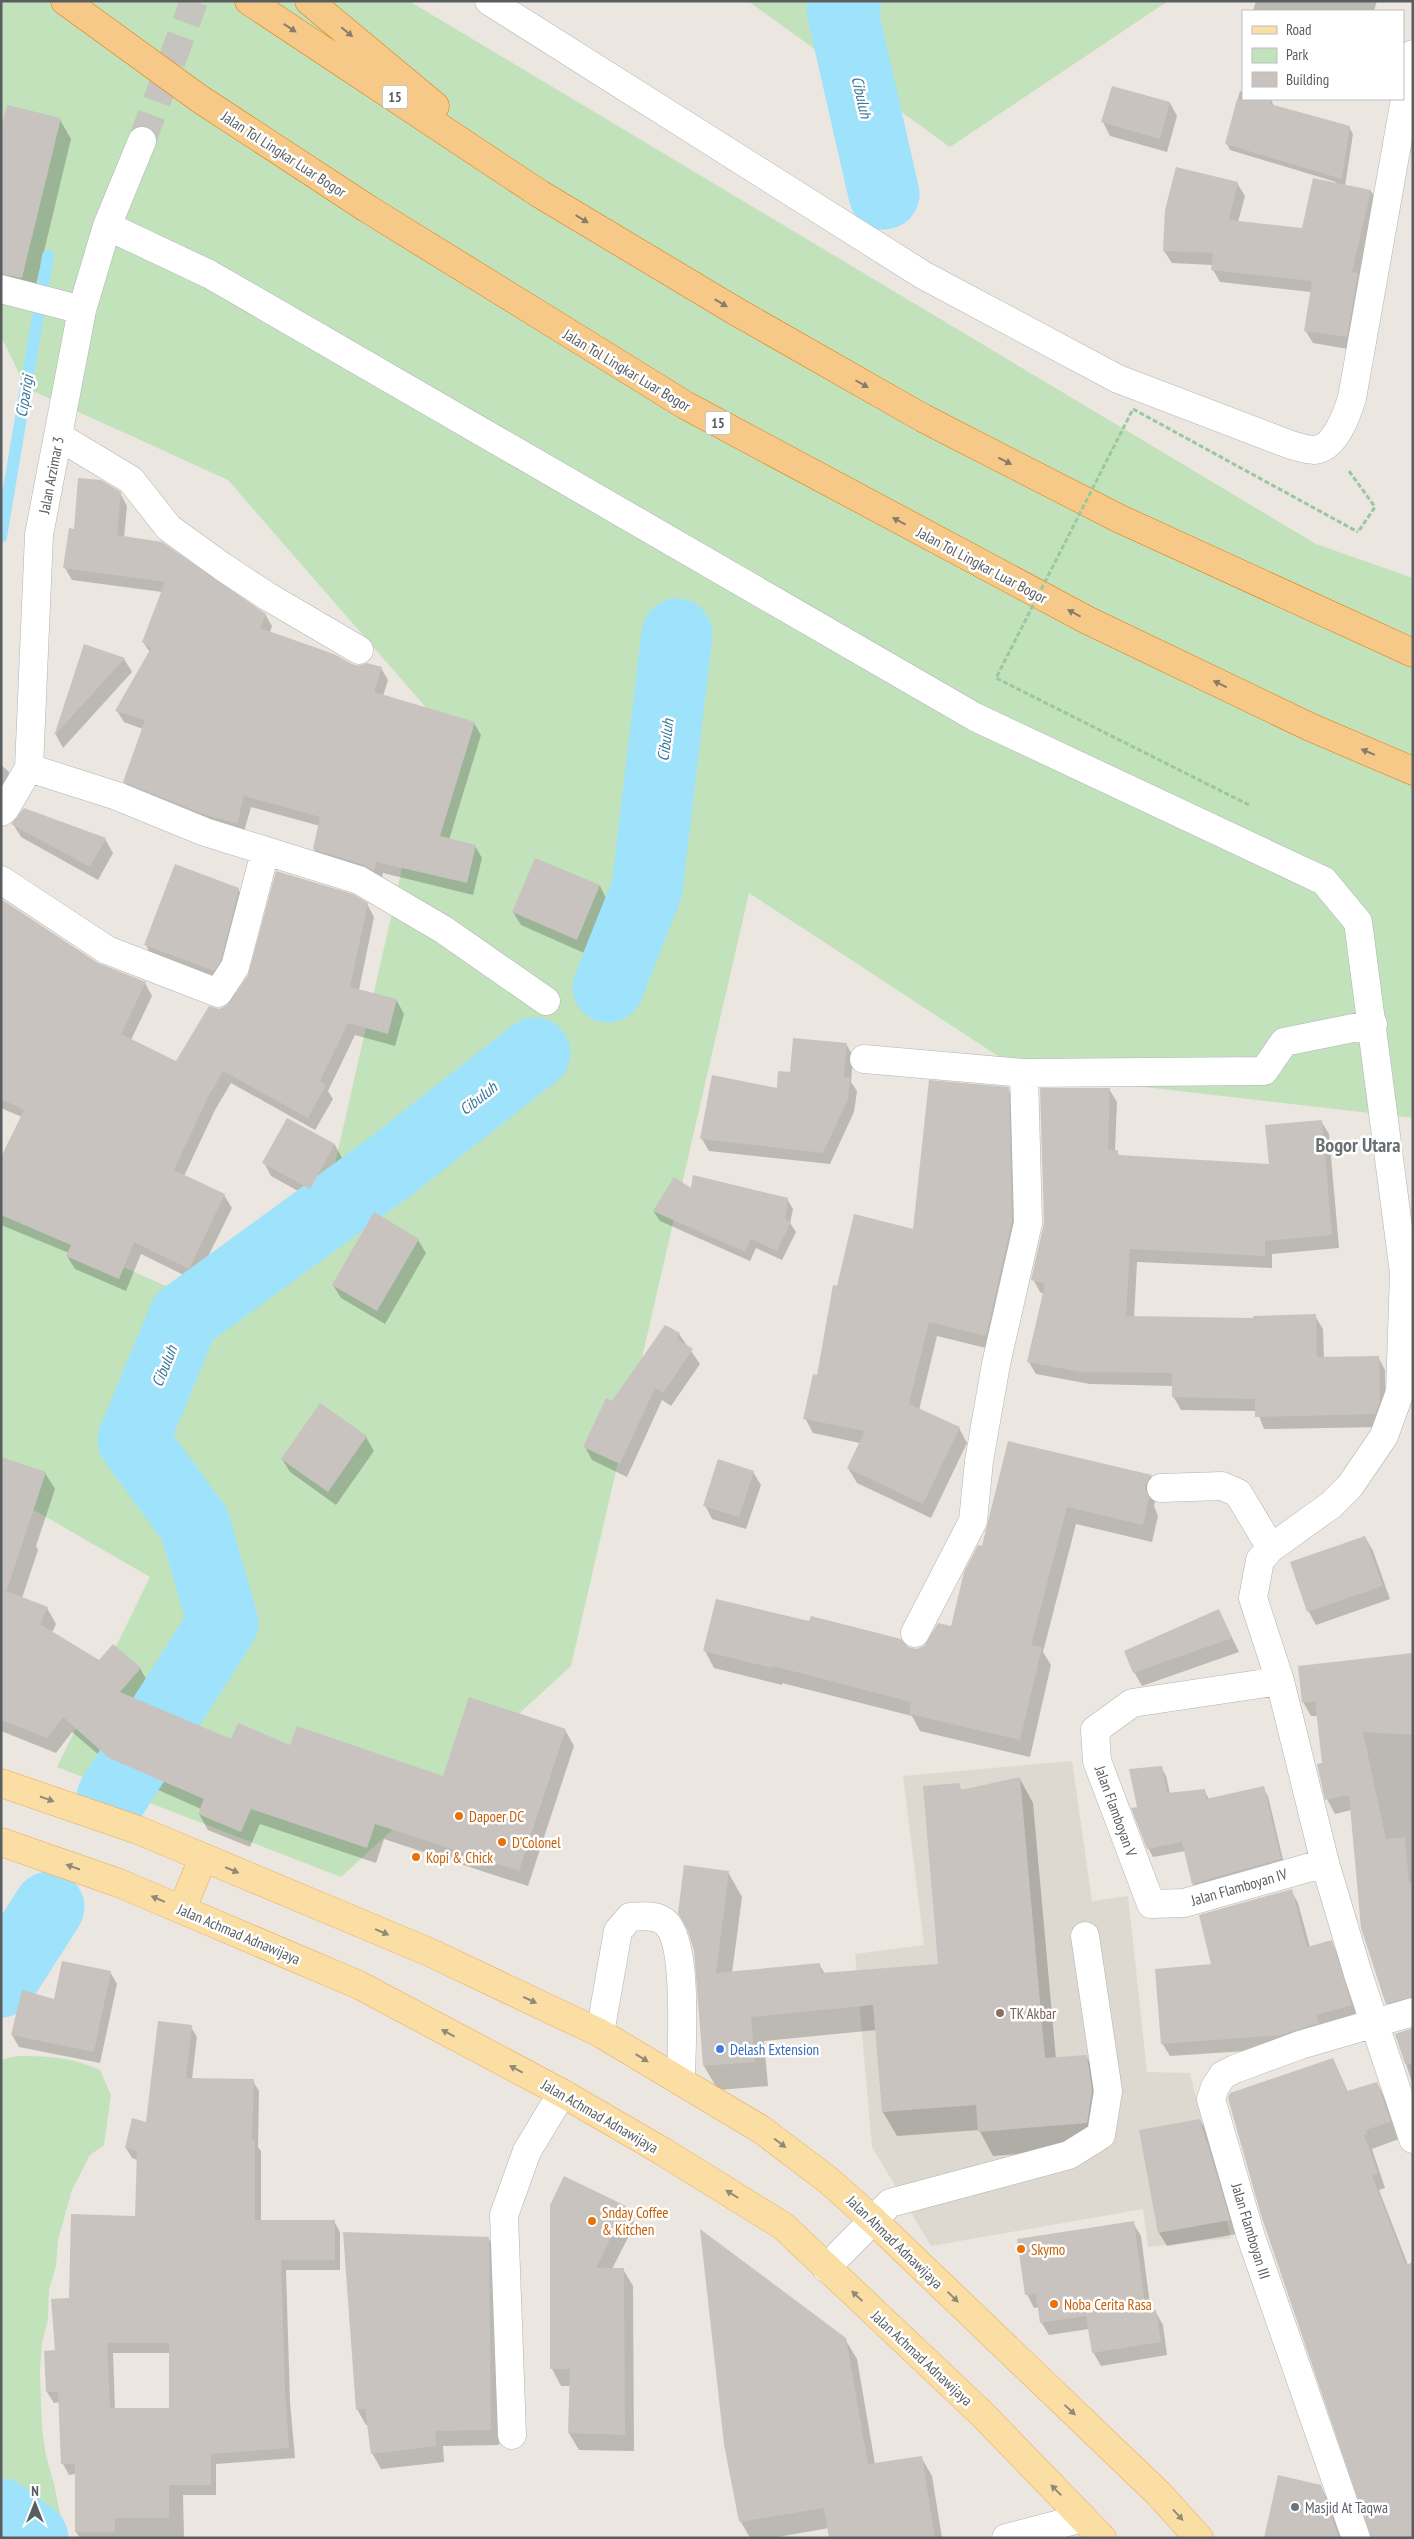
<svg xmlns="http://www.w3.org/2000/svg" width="1414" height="2539" viewBox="0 0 1414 2539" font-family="'PT Sans Narrow',sans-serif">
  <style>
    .education { fill: #ddd8d0 }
    .green { fill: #c2e2bc }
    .shadow { fill: #0003; fill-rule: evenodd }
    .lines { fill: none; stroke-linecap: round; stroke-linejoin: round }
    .stream { stroke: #9fe2fb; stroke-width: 12 }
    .river { stroke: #9fe2fb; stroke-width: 71 }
    .building { fill: #c8c3bf; fill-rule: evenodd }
    .minor-tunnel { stroke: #c6c4bf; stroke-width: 28; stroke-dasharray: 28 14; stroke-linecap: butt }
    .minor-casing { stroke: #b0b3b7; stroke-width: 29 }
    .major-casing { stroke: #eaa959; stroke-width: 29 }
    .highway-casing { stroke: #df790a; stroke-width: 29 }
    .path { stroke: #99c79e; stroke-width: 3; stroke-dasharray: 5 2.5; stroke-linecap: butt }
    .minor { stroke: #fff; stroke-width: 28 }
    .major { stroke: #fbdea4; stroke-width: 28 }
    .highway { stroke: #f7c989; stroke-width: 28 }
    .path-bridge { stroke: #99c79e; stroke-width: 3; stroke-dasharray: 5 2.5; stroke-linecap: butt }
    .oneway { fill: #887d6c }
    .oneway2 { fill: #918a78 }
    .food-dot { fill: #e8710a; stroke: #fff; stroke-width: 2 }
    .education-dot { fill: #8d6e63; stroke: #fff; stroke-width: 2 }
    .shop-dot { fill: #3f7fe0; stroke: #fff; stroke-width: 2 }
    .worship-dot { fill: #6b7280; stroke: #fff; stroke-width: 2 }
    .labels { text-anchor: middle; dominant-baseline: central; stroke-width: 5; stroke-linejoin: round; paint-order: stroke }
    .shield { fill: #fff; stroke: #8a8e90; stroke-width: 1 }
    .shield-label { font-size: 14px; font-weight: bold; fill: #585d60 }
    .street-label { font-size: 15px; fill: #585d60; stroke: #fff }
    .food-label { font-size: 15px; fill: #c56008; stroke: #fff; text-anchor: start }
    .education-label { font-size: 15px; fill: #785e54; stroke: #fff; text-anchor: start }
    .shop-label { font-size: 15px; fill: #366cbe; stroke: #fff; text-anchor: start }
    .worship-label { font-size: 15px; fill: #5b616d; stroke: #fff; text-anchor: start }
    .water-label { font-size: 16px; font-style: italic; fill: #3a7899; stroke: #fff }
    .district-label { font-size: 20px; font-weight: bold; fill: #696f72; stroke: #fff }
  </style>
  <rect width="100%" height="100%" fill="#ebe6df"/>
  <path class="education" d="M1072,1761L1092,1901L1128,1896L1147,2072L1190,2073L1231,2238L1148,2247L1143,2209L931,2246L872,2147L855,1954L924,1945L903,1776Z"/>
  <path class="green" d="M1,1H409L1316,544L1413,578V1118L1024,1073L749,893L571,1666L341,1877L57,1767L150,1577L1,1491V1213L168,1287L334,1168L436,719L228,480L26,388L1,336Z
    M748,1H1168L950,147Z
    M17,2056C49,2056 71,2057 100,2070L111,2095L104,2145L90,2155L72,2190L58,2240L56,2266L49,2290L48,2319L42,2343L40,2371L42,2428L46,2456L54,2484L65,2538H1V2060Z"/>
  <path class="shadow" d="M1256,1H1377L1374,11H1253Z
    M1240,91L1243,92V99H1271L1274,107L1349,127L1353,134L1345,186L1371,191L1378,204L1354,350L1313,343L1305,330L1311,292L1220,282L1213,270V265L1172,263L1164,251L1237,183L1245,196L1238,222L1303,229L1335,184L1336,182L1230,150L1227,144Z
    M1170,103L1177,116L1167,152L1110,136L1103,122Z
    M60,120L71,139L35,289L1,281V133Z
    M120,493L127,506L124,538L265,614L272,626L270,632L351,665L381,668L388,680L383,696L474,723L481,735L449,840L475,846L482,858L473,895L383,873L381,882L321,861L314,849L320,826L251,807L243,835L131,793L124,781L143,729L124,722L117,711L150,652L143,642L162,592L72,580L65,568L75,530Z
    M85,646L124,659L132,672L63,748L56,735Z
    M1,765L8,771L16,785L1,810Z
    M13,824L105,839L113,853L98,880L21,837Z
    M536,859L600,886L607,900L584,953L521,925L513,912Z
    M238,889L246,903L221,984L153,959L146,945Z
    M367,904L374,917L359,990L397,1001L404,1014L395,1046L355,1035L328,1091L333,1099L315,1130L231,1083L215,1110L184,1176L224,1195L232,1208L196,1281L141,1254L126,1291L75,1269L67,1256L69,1253L1,1225V1160L22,1117L1,1108V1053L98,964L145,983L152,996L131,1040L177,1063L219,1010L227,1007Z
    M846,1044L853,1056L851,1082L857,1091L854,1112L830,1164L709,1151L702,1139L778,1089L791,1074Z
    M1008,1089L1016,1103L1020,1237L994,1350L937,1336L919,1410L959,1428L967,1443L931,1518L857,1483L848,1468L860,1443L813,1433L805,1418L818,1377L838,1288L914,1230Z
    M1109,1089L1117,1102L1115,1151L1120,1156L1270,1165L1321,1121L1329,1134L1339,1248L1272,1254V1268L1137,1262L1134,1318L1254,1320L1315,1316L1323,1329L1324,1358L1378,1357L1385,1370L1386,1416L1383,1427L1264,1429L1257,1411L1181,1410L1173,1396V1386L1090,1384L1036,1374L1028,1361L1044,1294L1040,1292L1033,1279Z
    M335,1145L342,1158L318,1202L271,1176L264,1163Z
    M692,1190L787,1199L793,1209L790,1223L796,1232L782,1260L756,1248L750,1261L660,1221L654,1212Z
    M418,1240L426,1253L385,1324L341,1298L333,1285Z
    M679,1334L700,1364L671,1406L662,1400L627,1477L592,1460L585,1447L612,1403Z
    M366,1437L374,1451L336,1505L290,1472L282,1459Z
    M1009,1442L1151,1476L1161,1493L1156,1498L1154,1506L1158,1516L1152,1542L1076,1524L1043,1652L1051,1665L1030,1757L920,1731L912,1716L782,1683V1685L714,1668L705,1651L916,1650L925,1647L952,1627L983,1547Z
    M1,1459L45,1473L55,1489L36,1546L38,1550L22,1598L47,1608L56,1624L52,1633L99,1662L140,1668L149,1684L136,1700L231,1741L291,1747L444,1778L565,1730L574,1746L528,1886L384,1839L376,1863L260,1824L250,1847L208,1830L199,1814L201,1809L120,1773L72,1732L56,1753L1,1731Z
    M753,1472L761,1485L746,1529L712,1519L705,1505Z
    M1365,1537L1373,1551L1390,1599L1316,1625L1309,1612L1291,1563Z
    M1219,1611L1239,1652L1142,1686L1134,1672Z
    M1413,1666V2014L1396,2017L1383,1995L1362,1928L1351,1810L1335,1814L1327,1799L1318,1716H1311L1303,1702Z
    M1161,1767L1166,1776L1170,1794L1204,1790L1209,1799L1263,1788L1268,1796L1285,1868L1198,1893L1193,1884L1185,1851L1153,1857L1148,1848L1139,1808Z
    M1020,1779L1033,1803L1056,2059L1086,2056L1100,2080V2147L993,2156L979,2130L897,2136L883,2112L876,2030L764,2041L768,2086L718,2090L704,2066L728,1872L742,1897L732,1973L819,1964L825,1974L939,1965L958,1784L962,1791Z
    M1291,1890L1298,1903L1310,1947L1331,1942L1338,1955L1358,2017L1289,2048L1170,2056L1162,2043Z
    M110,1972L117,1984L100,2063L19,2047L12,2035L55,2000Z
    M191,2027L197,2037L192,2079L253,2081L259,2091L258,2147L261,2151V2221H334L340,2232V2270H286L290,2402L295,2458L216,2464V2495H183L184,2538H80L76,2532V2474L69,2475L63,2464L60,2402L54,2403L47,2392L45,2352L56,2351L70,2299L136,2217L138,2160L132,2158L126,2148L147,2123ZM113,2353H171V2410H115Z
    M1413,2030V2085L1397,2037Z
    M1333,2059L1348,2092L1377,2083L1385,2098L1399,2139L1372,2149L1385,2188L1379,2190L1408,2265L1413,2538Z
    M1200,2120L1208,2134L1237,2234L1167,2246L1159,2233Z
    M552,2205L625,2207L635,2224L612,2269H623L633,2286L634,2451L579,2450L569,2433L571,2386H561L552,2369Z
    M1133,2223L1141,2236L1151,2312L1155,2311L1163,2325L1167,2355L1101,2366L1093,2352L1089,2329L1049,2335L1041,2322L1039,2307L1034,2308L1027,2294Z
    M488,2238L497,2254L499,2445L443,2446L444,2462L381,2469L372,2453L368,2425H366L357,2409Z
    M845,2339L857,2359L875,2464L921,2457L932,2476L942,2538H830L829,2528L772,2538H750L741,2522L726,2444Z
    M1320,2486L1328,2500L1341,2538H1265Z"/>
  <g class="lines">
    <path class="stream" d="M1,537L48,256"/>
    <path class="river" d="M846,1L842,10L884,194
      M608,987L647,889L677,634
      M112,1797L223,1623L195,1525L133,1440L184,1317L391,1166L535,1053
      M1,1982L49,1907
      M1,2514L33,2538"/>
  </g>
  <path class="building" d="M1112,86L1170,102L1160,139L1101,122Z
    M1237,99H1272L1270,104L1350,126L1342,179L1225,144Z
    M7,105L61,118L22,278L1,274V128Z
    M1176,167L1238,182L1229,220L1302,228L1313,178L1371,190L1352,272L1358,273L1347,337L1304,331L1312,281L1211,270L1213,253L1163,251L1165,210Z
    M78,478L101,480L121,492L117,535L162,542L266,614L260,628L334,654L352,664L359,666L367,663L382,667L374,692L475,722L440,836L476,845L467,883L376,862L374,871L364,865L313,849L320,817L244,796L237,824L200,813L123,782L145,720L115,711L151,648L142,642L165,582L63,568L69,528L74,529Z
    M84,644L125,658L54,736Z
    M24,808L106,838L90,867L11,824Z
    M535,858L600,885L577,940L512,912Z
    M175,864L239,888L221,961L214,971L144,945Z
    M276,871L353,894L368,903L350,987L397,999L388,1034L348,1023L320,1081L326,1085L308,1118L223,1071L208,1097L174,1170L225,1194L189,1269L134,1242L119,1279L66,1256L71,1245L1,1215V1157L24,1110L1,1099V899L98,963L146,982L121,1034L176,1061L209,1006L219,1009L226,1006L248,975Z
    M793,1038L847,1043L844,1077L850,1078L848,1099L823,1153L700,1139L712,1075L777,1088L778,1071L790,1072Z
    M929,1080L1009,1087L1012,1221L986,1336L929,1322L909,1404L960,1427L923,1504L847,1468L865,1431L803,1419L813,1374L817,1375L833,1285L837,1286L854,1214L913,1229Z
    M1040,1088H1110L1108,1150H1118V1155L1269,1164L1265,1125L1322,1120L1332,1235L1265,1241V1256L1130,1249L1126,1316L1253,1318V1316L1316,1314L1317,1357L1379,1356L1380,1402L1375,1414L1255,1417V1399L1172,1397V1373L1081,1372L1027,1362L1045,1284L1031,1280L1044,1223Z
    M287,1118L335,1144L310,1189L262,1163Z
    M693,1175L788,1198L785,1219L791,1222L777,1251L751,1239L745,1252L653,1211L674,1177L691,1188Z
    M374,1212L419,1239L377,1311L332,1285Z
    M665,1325L680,1333L677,1339L693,1349L663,1393L655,1388L620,1464L583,1447L606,1398L612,1401Z
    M320,1403L367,1436L328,1492L281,1459Z
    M1008,1441L1152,1475L1147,1481L1145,1488L1149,1498L1143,1525L1067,1507L1031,1645L1042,1647L1020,1740L909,1714L911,1702L773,1666L772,1668L703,1651L716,1599L809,1621L811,1616L901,1639L908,1647L916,1649L924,1646L938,1623L951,1626L964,1572L978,1545L982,1546Z
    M1,1457L46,1472L7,1590L1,1589L48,1607L40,1624L99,1660L113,1644L141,1668L120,1692L231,1739L238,1723L290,1745L297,1726L443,1776L469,1697L566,1729L519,1871L375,1824L367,1848L251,1809L241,1832L198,1814L204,1799L109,1758L63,1717L47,1738L1,1720Z
    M718,1459L754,1471L739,1517L703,1506Z
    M1365,1536L1383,1586L1307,1612L1290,1562Z
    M1219,1609L1232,1638L1133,1673L1124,1651Z
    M1413,1653V1735L1363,1732L1386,1839L1405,1837L1409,1883L1413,1882V1997L1386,2004L1361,1928L1349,1795L1325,1800L1317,1764L1322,1763L1315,1701L1302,1703L1298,1666Z
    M1162,1766L1167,1793L1205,1789L1206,1799L1264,1786L1281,1859L1192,1884L1182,1842L1147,1849L1131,1808L1137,1807L1129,1769Z
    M1020,1777L1045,2058L1087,2055L1092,2091L1087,2123L978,2132L976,2105L882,2112L873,2005L751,2017L755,2062L703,2066L694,1951L688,1931L678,1913L684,1865L729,1871L716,1973L820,1963L821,1973L938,1964L923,1786L959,1783L961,1790Z
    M1292,1889L1307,1947L1332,1940L1352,2005L1316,2015L1319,2023L1281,2035L1161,2044L1155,1969L1211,1964L1199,1915Z
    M62,1961L111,1971L94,2052L11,2035L22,1990L54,1999Z
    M158,2021L192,2025L186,2078L254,2079L252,2139H255V2220H335V2260H281L285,2390L289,2448L211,2454V2485H169V2518H115V2532H75V2464H61L58,2392H46L44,2351L55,2350L51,2299L69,2298L71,2214L135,2216L137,2151L125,2148L132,2118L146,2122ZM107,2343H169V2408H110Z
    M1413,2028V2063L1405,2064L1395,2034Z
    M1333,2058L1347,2091L1377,2082L1391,2122L1366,2130L1367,2133L1364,2135L1378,2173L1372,2175L1406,2265L1413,2262V2538H1371L1261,2215L1228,2098L1230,2093Z
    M1200,2119L1230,2220L1158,2233L1139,2130Z
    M564,2176L626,2206L596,2268H624L625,2435L568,2433L570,2369H550V2205Z
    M1134,2221L1146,2312L1156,2310L1161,2342L1092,2353L1086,2316L1040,2323L1036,2294L1025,2295L1017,2239Z
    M700,2229L846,2338L868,2464L922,2456L935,2538H829L824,2508L739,2522L724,2444Z
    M343,2232L489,2237L491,2430L435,2431L436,2446L371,2454L365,2409L356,2410Z
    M1278,2475L1321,2485L1339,2538H1264Z"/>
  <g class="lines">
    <path class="minor-tunnel" d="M142,141L194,1"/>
    <g class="minor-casing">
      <path id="minor" d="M489,1L923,275L1118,379L1291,445C1298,447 1307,450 1314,450C1335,449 1347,414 1352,398L1413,54
        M107,226L209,274L975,717L1324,881L1358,922L1404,1273L1400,1392L1384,1436L1350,1486L1331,1505L1271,1548L1260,1560L1253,1598L1280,1681L1325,1863L1358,1974L1413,2139
        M1,289L82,310
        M58,436L131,480L169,528L223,567L267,596L359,650
        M29,768L117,796L205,832L359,880L444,930L546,1001
        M1,812L5,809L29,768L39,535L82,310L107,226L142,141
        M1,880L107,950L218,993L235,967L265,852
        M864,1059L1024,1073L1264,1071L1284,1042L1373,1024
        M1161,1488L1222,1486L1238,1493L1271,1548
        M915,1633L973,1521L979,1461L996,1364L1028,1223L1024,1073
        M1280,1681L1132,1703L1095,1730L1097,1761L1151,1904L1184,1903L1325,1863
        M600,2033L618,1931L630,1917C642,1916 657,1914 666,1923C689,1945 681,2050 681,2081
        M826,2268L890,2203L1069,2155L1101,2135L1108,2091L1085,1936
        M512,2435L504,2215L527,2151L562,2093
        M1006,2538L1083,2518
        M1356,2538L1251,2237L1211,2099L1215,2087L1223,2075L1235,2069L1300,2045L1413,2012"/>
    </g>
    <g class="major-casing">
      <path id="major" d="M1,1783L138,1830L429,1952L600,2033L762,2130L828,2180L873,2220L1158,2493L1199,2538
        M1,1842L119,1883L359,1985L562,2093L662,2151L783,2226L982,2414L1102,2538
        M182,1909L203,1858"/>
    </g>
    <g class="highway-casing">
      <path id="highway" d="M65,1L200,99L368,209L685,405L1087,620L1310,727L1413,771
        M249,1L540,194L737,312L923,418L1118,518L1413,653
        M309,1L435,106"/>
    </g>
    <path class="path" d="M1349,471L1375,507L1358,532"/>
    <use href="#minor" class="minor"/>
    <use href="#major" class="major"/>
    <use href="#highway" class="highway"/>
    <path class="path-bridge" d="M1249,805L996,678L1133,409L1358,532"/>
  </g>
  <defs><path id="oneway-solid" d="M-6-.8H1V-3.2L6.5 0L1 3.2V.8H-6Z" transform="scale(1.25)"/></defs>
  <g class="oneway">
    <use href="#oneway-solid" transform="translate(290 28) rotate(33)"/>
    <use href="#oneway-solid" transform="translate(347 32) rotate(40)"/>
    <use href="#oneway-solid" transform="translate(582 219) rotate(31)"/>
    <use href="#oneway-solid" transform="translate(721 303) rotate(31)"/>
    <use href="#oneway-solid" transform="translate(862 384) rotate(30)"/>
    <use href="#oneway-solid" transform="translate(1005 461) rotate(27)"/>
    <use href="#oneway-solid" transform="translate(899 521) rotate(-152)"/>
    <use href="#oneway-solid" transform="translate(1074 613) rotate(-152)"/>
    <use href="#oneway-solid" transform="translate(1220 684) rotate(-154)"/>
    <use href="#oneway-solid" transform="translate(1368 752) rotate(-157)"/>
  </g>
  <g class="oneway2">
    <use href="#oneway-solid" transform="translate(47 1799) rotate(19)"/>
    <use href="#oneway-solid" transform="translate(73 1867) rotate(-161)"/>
    <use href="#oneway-solid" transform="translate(232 1870) rotate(23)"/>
    <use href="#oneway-solid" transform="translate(158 1899) rotate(-157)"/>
    <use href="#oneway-solid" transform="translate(382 1932) rotate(23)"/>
    <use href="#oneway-solid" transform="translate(530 2000) rotate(25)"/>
    <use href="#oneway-solid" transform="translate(448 2033) rotate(-152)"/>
    <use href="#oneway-solid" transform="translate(642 2058) rotate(31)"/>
    <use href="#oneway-solid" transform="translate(516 2069) rotate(-152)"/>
    <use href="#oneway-solid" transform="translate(780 2143) rotate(37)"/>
    <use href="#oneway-solid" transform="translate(732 2194) rotate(-148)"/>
    <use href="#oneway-solid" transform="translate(857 2296) rotate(-137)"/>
    <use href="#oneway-solid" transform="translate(953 2297) rotate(44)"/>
    <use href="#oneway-solid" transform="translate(1070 2410) rotate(43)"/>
    <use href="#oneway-solid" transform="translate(1056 2490) rotate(-134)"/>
    <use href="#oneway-solid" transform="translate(1178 2515) rotate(48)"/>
  </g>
  <g class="food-dot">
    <circle cx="459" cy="1816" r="5"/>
    <circle cx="502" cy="1842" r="5"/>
    <circle cx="416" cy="1857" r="5"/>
    <circle cx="592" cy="2221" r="5"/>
    <circle cx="1021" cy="2249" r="5"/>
    <circle cx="1054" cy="2304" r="5"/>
  </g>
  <circle class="education-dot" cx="1000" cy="2013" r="5"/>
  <circle class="shop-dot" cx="720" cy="2049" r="5"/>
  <circle class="worship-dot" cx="1295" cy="2507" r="5"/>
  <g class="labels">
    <g class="shield">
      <rect x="382.5" y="85.5" width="25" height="23" rx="4"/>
      <rect x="705.5" y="411.5" width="25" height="23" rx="4"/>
    </g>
    <g class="shield-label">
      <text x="395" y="97">15</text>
      <text x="718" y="423">15</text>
    </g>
    <g class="street-label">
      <text transform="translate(284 154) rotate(33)">Jalan Tol Lingkar Luar Bogor</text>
      <text transform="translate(627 370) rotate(31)">Jalan Tol Lingkar Luar Bogor</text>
      <text transform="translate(51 475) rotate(-79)">Jalan Arzimar 3</text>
      <text transform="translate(982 565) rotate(28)">Jalan Tol Lingkar Luar Bogor</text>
      <text transform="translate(1116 1811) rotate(70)">Jalan Flamboyan V</text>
      <text transform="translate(1239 1887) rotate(-16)">Jalan Flamboyan IV</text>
      <text transform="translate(239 1934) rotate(23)">Jalan Achmad Adnawijaya</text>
      <text transform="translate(600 2116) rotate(30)">Jalan Achmad Adnawijaya</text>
      <text transform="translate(1251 2231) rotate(73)">Jalan Flamboyan III</text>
      <text transform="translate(895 2242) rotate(44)">Jalan Ahmad Adnawijaya</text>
      <text transform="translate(922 2358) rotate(43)">Jalan Achmad Adnawijaya</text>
    </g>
    <g class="food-label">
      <text x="469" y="1816">Dapoer DC</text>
      <text x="512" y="1842">D'Colonel</text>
      <text x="426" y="1857">Kopi &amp; Chick</text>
      <text x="602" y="2212">Snday Coffee<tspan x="602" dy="17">&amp; Kitchen</tspan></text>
      <text x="1031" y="2249">Skymo</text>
      <text x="1064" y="2304">Noba Cerita Rasa</text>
    </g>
    <g class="education-label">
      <text x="1010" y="2013">TK Akbar</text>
    </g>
    <g class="shop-label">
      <text x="730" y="2049">Delash Extension</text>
    </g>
    <g class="worship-label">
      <text x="1305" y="2507">Masjid At Taqwa</text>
    </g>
    <g class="water-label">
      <text transform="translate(862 97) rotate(77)">Cibuluh</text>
      <text transform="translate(24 396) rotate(-81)">Ciparigi</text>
      <text transform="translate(665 740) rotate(-83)">Cibuluh</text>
      <text transform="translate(478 1098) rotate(-38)">Cibuluh</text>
      <text transform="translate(164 1366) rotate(-68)">Cibuluh</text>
    </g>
    <g class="district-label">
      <text x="1358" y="1145">Bogor Utara</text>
    </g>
  </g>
  <rect width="1414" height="2539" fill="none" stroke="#585d60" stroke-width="5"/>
  <rect x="1242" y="10" width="162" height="90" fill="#ffffff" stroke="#bcbebf"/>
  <rect x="1252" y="26" width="25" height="8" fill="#fbdea4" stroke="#bcbebf"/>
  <text x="1286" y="35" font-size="15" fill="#585d60">Road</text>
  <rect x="1252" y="48" width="25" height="15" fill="#c2e2bc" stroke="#bcbebf"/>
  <text x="1286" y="60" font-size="15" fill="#585d60">Park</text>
  <rect x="1252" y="72" width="25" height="15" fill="#c8c3bf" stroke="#bcbebf"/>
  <text x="1286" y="85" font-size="15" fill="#585d60">Building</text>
  <g transform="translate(35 2504)" stroke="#ffffff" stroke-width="4" paint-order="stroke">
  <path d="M0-4L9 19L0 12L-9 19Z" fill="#585d60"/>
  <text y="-8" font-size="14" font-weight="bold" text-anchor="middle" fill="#585d60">N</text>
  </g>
</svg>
